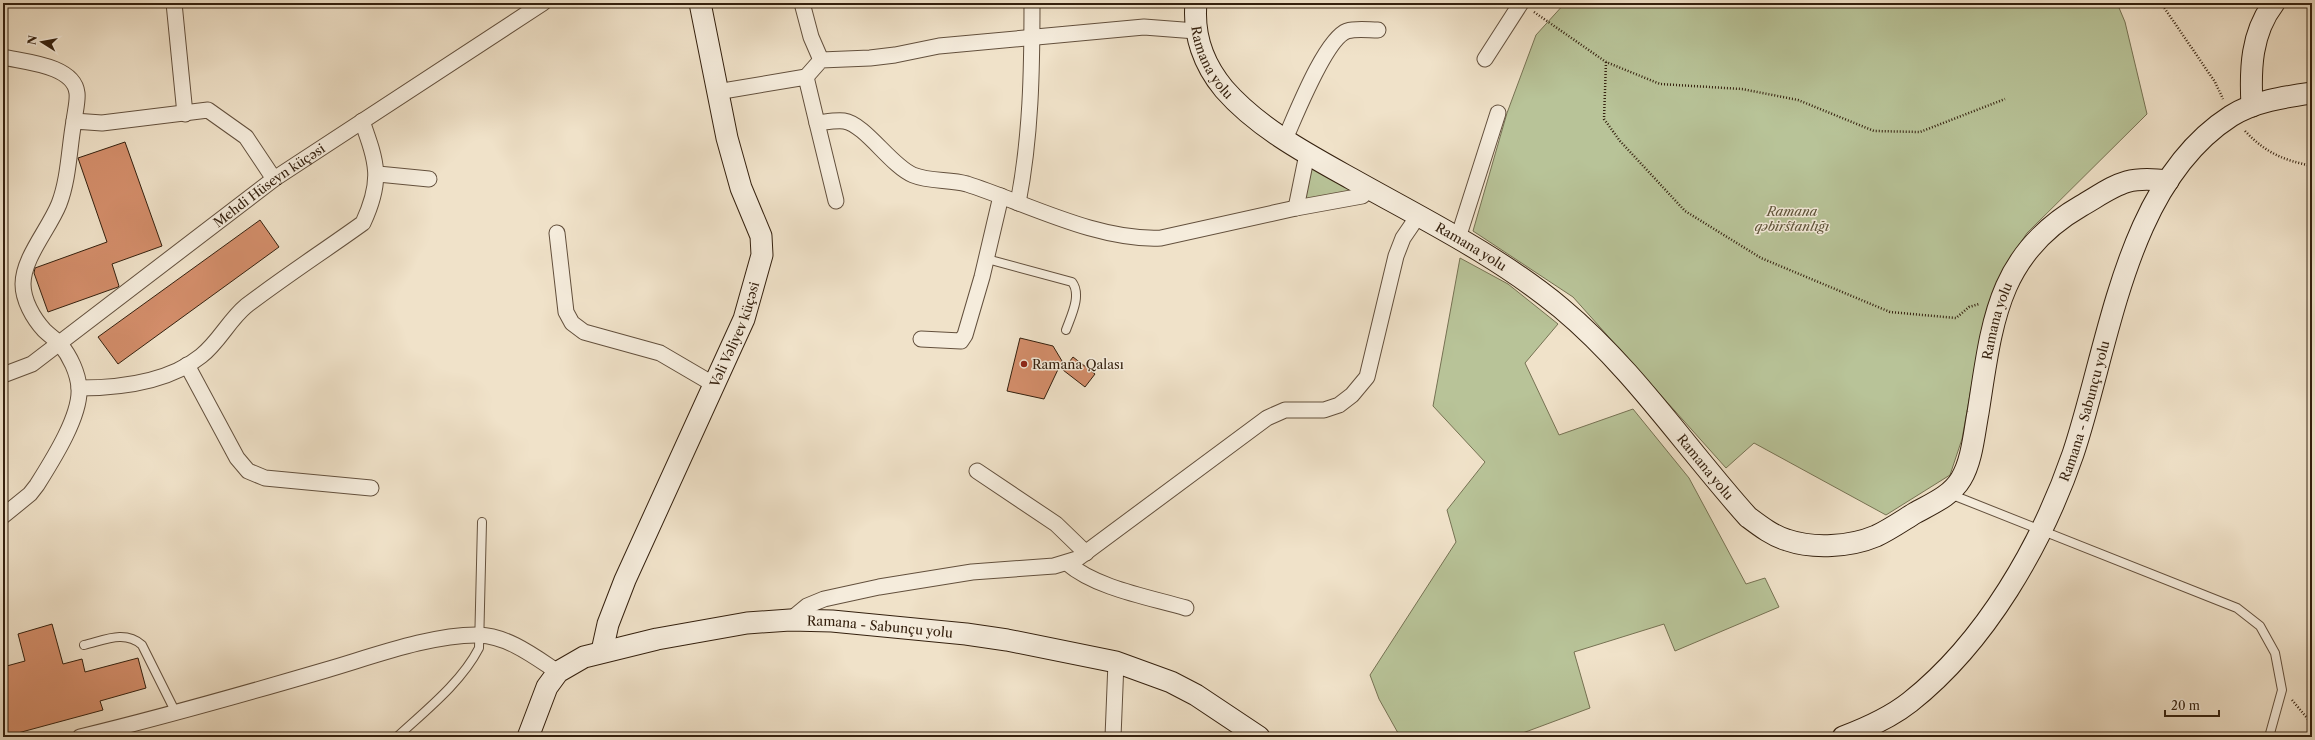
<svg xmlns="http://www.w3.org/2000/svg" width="2315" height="740" viewBox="0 0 2315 740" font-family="'Libre Caslon Text',serif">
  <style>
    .green { fill: #b8c398; stroke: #767253 }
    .building { fill: #d48e6b; stroke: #34200e }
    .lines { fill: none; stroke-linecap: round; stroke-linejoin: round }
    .lane-casing { stroke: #63503d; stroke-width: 10 }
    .street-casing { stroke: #63503d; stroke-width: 17 }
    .secondary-casing { stroke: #34200e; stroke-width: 23 }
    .path { stroke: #34200e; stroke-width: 2.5; stroke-dasharray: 1 2; stroke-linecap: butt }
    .lane { stroke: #f5ecdc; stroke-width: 8 }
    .street { stroke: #f5ecdc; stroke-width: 15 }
    .secondary { stroke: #f5ecdc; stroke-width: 21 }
    .poi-dot { fill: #8f2418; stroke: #f5ecdc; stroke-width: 1.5 }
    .labels { text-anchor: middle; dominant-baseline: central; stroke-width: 3; stroke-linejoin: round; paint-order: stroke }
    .street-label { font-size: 13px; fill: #34200e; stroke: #f5ecdc }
    .park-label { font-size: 13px; font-style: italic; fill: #5c5137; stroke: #f5ecdc }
    .poi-label { font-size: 13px; fill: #34200e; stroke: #f5ecdc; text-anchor: start }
  </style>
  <rect width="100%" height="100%" fill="#f0e2c9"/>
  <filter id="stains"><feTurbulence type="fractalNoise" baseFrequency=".005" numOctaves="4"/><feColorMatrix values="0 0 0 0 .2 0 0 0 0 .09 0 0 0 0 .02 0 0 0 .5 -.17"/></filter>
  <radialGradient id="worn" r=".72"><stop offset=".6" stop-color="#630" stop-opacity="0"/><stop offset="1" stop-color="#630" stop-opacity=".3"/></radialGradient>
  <path class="green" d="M1565,3H2117L2125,22L2147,114L2027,233L2007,263L1977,355L1962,439L1950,475L1886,515L1754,443L1726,468L1573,297L1473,231L1507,113L1536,35Z
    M1312,165L1349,186L1348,193L1305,199Z
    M1460,258L1508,284L1558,324L1525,363L1559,435L1633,409L1689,478L1746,584L1765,578L1779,607L1675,651L1664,624L1574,652L1590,708L1512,737H1410L1398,733L1379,699L1370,675L1456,542L1447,510L1485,462L1433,406Z"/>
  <path class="building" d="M125,142L162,246L112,264L119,286L118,287L48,312L34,273L35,268L107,242L78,158Z
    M260,220L279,247L118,364L98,337Z
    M1020,338L1053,346L1062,361L1044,399L1007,391Z
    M1073,357L1095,374L1085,387L1063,370Z
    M52,624L63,664L82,659L85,672L138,658L146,688L100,701L103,710L3,737V667L25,661L18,634Z"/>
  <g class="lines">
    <g class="lane-casing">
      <path id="lane" d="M987,259L1072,282C1082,295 1071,316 1066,330
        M1950,494L2237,608L2260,626L2275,653L2282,690L2269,737
        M84,645C105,640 125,630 142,645L176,713
        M397,737C425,711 461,683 479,648L482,522"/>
    </g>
    <g class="street-casing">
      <g id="street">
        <path d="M174,3L185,114"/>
        <path d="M802,3L811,37L821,60"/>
        <path d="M3,57C24,62 74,65 77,93C78,101 75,112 74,121"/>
        <path d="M1485,59L1521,3"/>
        <path d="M806,77L821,60L870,58L895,55L939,46L1144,27L1196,31"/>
        <path d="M717,92L806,77L817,123C826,122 836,120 844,121C865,124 891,166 913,175C930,182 949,179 967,184C1026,203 1097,241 1161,238L1296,208L1362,196L1370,189"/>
        <path d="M817,123L836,201"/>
        <path d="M1285,139C1295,117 1325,39 1347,31C1356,28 1369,30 1378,30"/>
        <path d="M378,174L429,179"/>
        <path d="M1018,203C1031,136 1032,71 1032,3"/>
        <path d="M1296,208L1307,154"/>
        <path d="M557,233L566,312L572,323L584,332L660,353L713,384"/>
        <path d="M1458,238L1498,113"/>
        <path d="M921,339L961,341L965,335L982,277L1001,196"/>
        <path d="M187,365L237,458L248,471L265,478L371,488"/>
        <path id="s1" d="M3,375L32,364L274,179L543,3"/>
        <path d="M79,388C120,388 169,382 201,356C219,342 229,320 246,306C284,277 324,251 363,223C383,180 377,163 362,121"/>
        <path d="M977,471L1056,524L1086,553"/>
        <path d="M3,516L30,494L37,485C52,461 81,416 79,388C78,373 70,356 60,344C55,339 49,335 44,330C33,318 23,300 23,284C23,258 49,229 59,204C69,178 69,148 74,121L102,123L208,110L246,137L274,179"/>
        <path d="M1067,563C1096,588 1148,597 1186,608"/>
        <path d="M790,620L807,606L824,599L879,587L972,572L1054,566L1077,559L1267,418L1285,410H1324L1339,405L1352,395L1367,377L1396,256L1403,238L1418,216"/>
        <path d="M80,737C163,717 244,694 326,670C371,657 432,634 479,635C508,636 535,657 558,672"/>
        <path d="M1113,737L1116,662"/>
      </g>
    </g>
    <g class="secondary-casing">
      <g id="secondary">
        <path id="s2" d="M1196,3C1193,35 1204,65 1224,89C1258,128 1307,154 1352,179C1423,219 1497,255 1561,308C1633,368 1686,448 1748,517C1760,526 1773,536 1787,540C1813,549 1850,547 1876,536C1889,530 1902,521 1915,513C1931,504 1951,496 1961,479C1972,461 1974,434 1978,413C1992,325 1996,255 2081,206C2117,185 2125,175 2168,181"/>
        <path d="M2252,106C2250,69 2251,33 2274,3"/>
        <path id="s3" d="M602,651L608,624L625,580L744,319L762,255L761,236L741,188L727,138L700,3"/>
        <path id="s4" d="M528,737L547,687L558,672L584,657L657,639L747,623L790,620L832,621L966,634L1007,640L1116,662L1171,682L1196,695L1259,737"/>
        <path id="s5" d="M1843,737C1867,728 1891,717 1910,702C1986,642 2042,544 2073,454C2110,344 2125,184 2231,116C2255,101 2284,97 2312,93"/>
      </g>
    </g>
    <path class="path" d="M2161,3L2215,82L2223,99
      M1534,12L1606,62L1660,84L1742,89L1798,100L1874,131L1920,132L2005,99
      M1606,62L1604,119L1620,141L1685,211L1761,258L1890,312L1956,318L1969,307L1979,304
      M2245,131C2266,153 2283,160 2312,166
      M2292,700L2312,724"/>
    <use href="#lane" class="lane"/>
    <use href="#street" class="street"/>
    <use href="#secondary" class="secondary"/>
  </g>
  <circle class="poi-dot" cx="1024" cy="364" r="4"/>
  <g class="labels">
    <g class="street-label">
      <text stroke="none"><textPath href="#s2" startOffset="63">Ramana yolu</textPath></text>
      <text stroke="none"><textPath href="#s1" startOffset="328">Mehdi Hüseyn küçəsi</textPath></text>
      <text stroke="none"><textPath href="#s2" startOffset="387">Ramana yolu</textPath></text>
      <text stroke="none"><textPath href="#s2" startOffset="1179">Ramana yolu</textPath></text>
      <text stroke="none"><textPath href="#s3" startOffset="344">Vəli Vəliyev küçəsi</textPath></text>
      <text stroke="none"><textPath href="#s5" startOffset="421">Ramana - Sabunçu yolu</textPath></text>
      <text stroke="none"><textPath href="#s2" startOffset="711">Ramana yolu</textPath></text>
      <text stroke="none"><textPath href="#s4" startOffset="402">Ramana - Sabunçu yolu</textPath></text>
    </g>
    <g class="park-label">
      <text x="1792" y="211">Ramana<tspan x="1792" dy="15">qəbirstanlığı</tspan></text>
    </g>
    <g class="poi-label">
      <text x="1032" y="364">Ramana Qalası</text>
    </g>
  </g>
  <rect width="2315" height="740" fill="none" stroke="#f0e2c9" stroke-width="16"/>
  <rect x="4" y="4" width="2307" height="732" fill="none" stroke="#34200e" stroke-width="2"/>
  <rect x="8" y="8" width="2299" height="724" fill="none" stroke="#34200e"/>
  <g transform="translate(42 42) rotate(281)" stroke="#f5ecdc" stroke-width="3" paint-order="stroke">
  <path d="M0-3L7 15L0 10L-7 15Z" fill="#34200e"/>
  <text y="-6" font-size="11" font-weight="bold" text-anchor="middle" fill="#34200e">N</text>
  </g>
  <path d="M2165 710v6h54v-6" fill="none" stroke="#34200e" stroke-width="2"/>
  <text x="2171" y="710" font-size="12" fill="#34200e" stroke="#f5ecdc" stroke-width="3" paint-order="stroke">20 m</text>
  <rect width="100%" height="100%" filter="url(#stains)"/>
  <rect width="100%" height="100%" fill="url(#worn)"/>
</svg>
